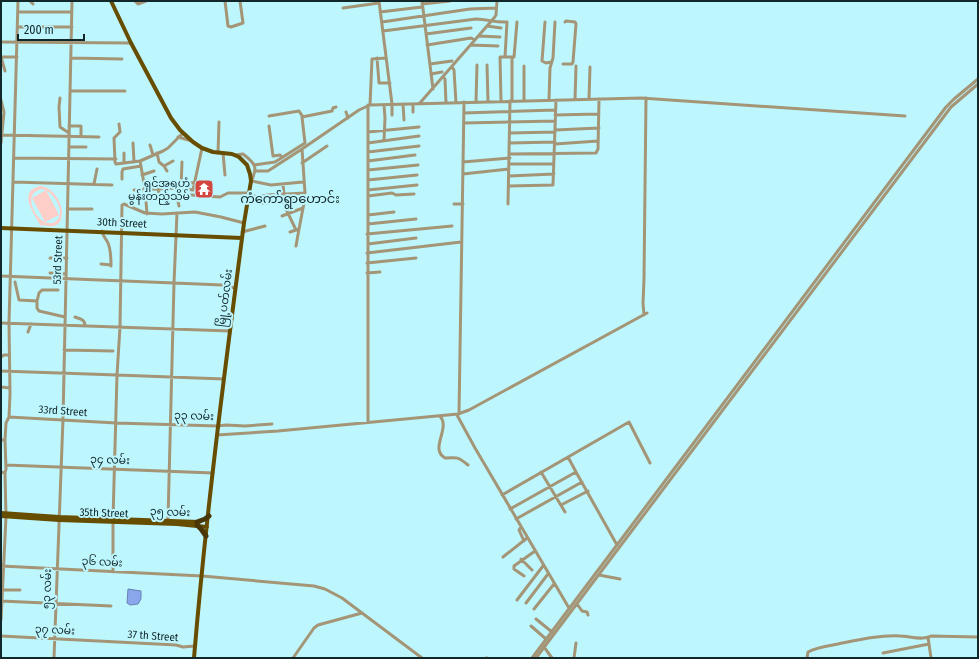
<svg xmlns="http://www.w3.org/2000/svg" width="979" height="659" viewBox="0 0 979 659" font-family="'Fira Sans Condensed','Noto Sans Myanmar',sans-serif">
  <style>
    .green { fill: #fecec8; fill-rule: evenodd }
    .water { fill: #8aa7ed; stroke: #6681b2 }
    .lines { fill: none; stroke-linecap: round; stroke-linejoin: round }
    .minor { stroke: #a39575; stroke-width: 3 }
    .major { stroke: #674d00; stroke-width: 4 }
    .highway { stroke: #49370a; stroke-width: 5 }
    .labels { text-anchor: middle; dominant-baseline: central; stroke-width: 4; stroke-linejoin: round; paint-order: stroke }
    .poi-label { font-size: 11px; fill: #11272a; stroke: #bef6fe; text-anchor: end }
    .street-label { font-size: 11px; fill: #11272a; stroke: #bef6fe }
    .quarter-label { font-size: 13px; fill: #11272a; stroke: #bef6fe }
  </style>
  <rect width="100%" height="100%" fill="#bef6fe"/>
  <path class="green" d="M40,186C64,188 73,235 43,225L41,226C34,214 17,191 40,186ZM42,189C53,190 68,214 55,222C40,231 18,193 42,189Z
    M46,190L59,215L45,222L32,198Z"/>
  <path class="water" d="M128,589L141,591V599L138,604L130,605L127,603Z"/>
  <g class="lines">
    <path class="minor" d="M30,1L33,4
      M135,1L138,4L146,1
      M225,1L228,26L231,27L243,23L240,1
      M379,1L392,104V115
      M422,1L433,89
      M422,4L450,1
      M343,8L379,3
      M18,12H72
      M380,12L422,7
      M382,22L470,9L496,8
      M545,22L542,61L546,63L551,62
      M487,26L501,28
      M18,27H72
      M383,31L476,19C487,19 496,23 507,22L505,57
      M426,34L471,28
      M479,36L500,37
      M1,42L131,43
      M427,45L471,38L475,40
      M471,45L498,46
      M1,57H17
      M1,57L5,71
      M71,58L122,59
      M377,58L379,83H390
      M512,58V101
      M430,64L452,61
      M563,64H572L573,62L576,24L575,22L566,21L565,22
      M487,65L488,102
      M524,66V101
      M452,67L454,70L456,103
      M431,74L442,72
      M443,77L445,79L446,103
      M70,91H125
      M60,98L59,107L60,127L69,133
      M589,99L590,67
      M1,100L4,112L1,143
      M549,100L550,68L553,58L555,22
      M575,100L576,66
      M501,101L500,57H514L517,22
      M476,102L477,65
      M403,104L404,120
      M419,104L494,18L496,15L497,1
      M368,105V422
      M370,105L372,59L386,58
      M346,112L348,118
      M413,112V104
      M464,113L555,110
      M555,115L599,114
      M269,116L299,111L303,117
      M464,123L555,121
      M119,124L120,132L114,138L115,162L116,164L140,161L163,151L168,148L183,133
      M69,126H81V136
      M269,126L273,156L280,155L282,157
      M555,130L599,128
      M368,132L419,127
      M510,133L555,132
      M3,135L99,137
      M178,137L192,141
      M384,141L385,118L384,105
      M133,143L134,162
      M368,143L419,136
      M510,143L555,142
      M555,144L598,141
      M150,145L153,155
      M69,147H86
      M302,149L305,193
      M368,152L419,146
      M157,153L159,162L164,166L173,161
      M218,153L219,122
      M223,153L225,175
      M510,154L596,153L598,149L599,99
      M234,155L243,154C256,164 258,167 251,182
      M14,158L116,159
      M140,161L145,189L147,214
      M368,161L415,155
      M463,162L510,158
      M124,163V153
      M302,163L327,146
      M510,164H554
      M254,165L275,162L305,143L302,117L332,111L333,108L336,107
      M164,166L167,171
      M368,170L418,165
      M256,171H268L302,149L359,110L370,105L641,98L905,116
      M463,174L509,169
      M142,175L154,171
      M509,176L554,174
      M122,179V172L123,169L141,166
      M368,180L417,175
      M252,181L271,185L303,182
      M14,182L112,185
      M182,182L195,183
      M94,184L97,169
      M283,184L285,207L296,230
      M509,186L553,185L556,100
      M175,188L179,206
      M181,188L182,162
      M158,189L160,197
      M134,190L179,188L193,190L202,148
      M368,190L417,185
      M191,195L220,197L228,193H249
      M249,195L258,197L268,195L305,193
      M368,196L392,193L396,195L414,194
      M262,203L284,202L305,198L299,229L290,232
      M454,204H463
      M508,204L510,101
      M68,209H92
      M368,215L394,212
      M282,216L303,208
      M368,224L416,219
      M102,231C103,237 106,238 108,243C111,250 111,258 111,266
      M242,232L265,226
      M367,234L452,226
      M368,244L416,238
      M296,246L299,229
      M367,253L461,242
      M50,258H67
      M367,263L416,258
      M101,264L111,265
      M50,273L66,274
      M367,273L380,272
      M1,276L174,283L177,213
      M15,282L19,300L37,301V308L39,311L65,317
      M37,301L39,293L42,290H58
      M644,315L643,303L644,279L646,98
      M75,317C80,319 85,319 85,326
      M1,323L230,331
      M28,332L31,324
      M64,350L113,351
      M1,357L4,355H9
      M1,371L117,375L113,519V572
      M224,379L117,375L120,327L122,205L124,204L145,213L162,214L195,212L221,217L244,223
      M1,387L10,388
      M459,414L464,102
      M457,415L475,448L569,608
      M440,416C451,428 429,449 445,458C458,457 458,457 468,465
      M9,417L116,423L218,426L226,425L245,426L272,424
      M217,435L278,431L458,414L469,410L647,313
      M1,440H5L6,423L9,417L10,394L9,323L18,1
      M568,457L576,472
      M6,465L213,473
      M1,472L5,473L6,469L5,440
      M541,472L565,512
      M502,495L629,422L650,463
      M561,505L588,491
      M510,509L576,472L617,545
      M516,519L582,482
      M168,520L174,283L222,285L235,288
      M521,527L519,530L524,541
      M503,557L527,538
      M521,559L532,570
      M1,566L202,576L314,586L325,589L342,598L422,658
      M599,575L620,579
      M524,576L514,569V566L535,551
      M2,590H20
      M517,600L543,566
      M1,601L111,606
      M526,603L548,574
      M577,604L582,611L587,612L588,615
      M534,609L554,584
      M536,619L552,632
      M1,620L6,517L5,473
      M531,626L546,639
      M1,636L176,645L183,647L195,646
      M928,637L931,658
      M544,647L552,658
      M883,653L929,644
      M54,658L63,419L72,1
      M293,658L314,628L318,625L362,613
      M486,658H487
      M532,658L946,107L954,99L978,79
      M536,658L951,107L978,84
      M574,658L576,643
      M807,658L808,652C817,647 828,646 838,644C858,640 879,635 900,636C909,636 922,641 931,636L978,637"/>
    <path class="major" d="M111,1L131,43L171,118L180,130L193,142L202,148L213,152L232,154L239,157L247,165L250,174L251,181L244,223C225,368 206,513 194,658
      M1,228L242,238
      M1,513L59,517L199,522
      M1,516L59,520L177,524L207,527"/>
    <path class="highway" d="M197,522L205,519L209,516
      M197,525L201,529L206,536"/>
  </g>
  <defs>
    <g id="temple-square" transform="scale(1)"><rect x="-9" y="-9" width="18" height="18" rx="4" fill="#d44640" stroke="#bef6fe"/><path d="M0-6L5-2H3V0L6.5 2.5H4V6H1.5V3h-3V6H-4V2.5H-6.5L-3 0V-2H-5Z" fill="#fff"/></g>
  </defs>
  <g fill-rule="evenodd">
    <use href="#temple-square" x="204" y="189"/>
  </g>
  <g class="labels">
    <g class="poi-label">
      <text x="190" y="183">ရှင်အရဟံ<tspan x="190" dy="13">မွန်းတည့်သိမ်</tspan></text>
    </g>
    <g class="street-label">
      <text transform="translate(122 223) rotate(3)">30th Street</text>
      <text transform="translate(58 260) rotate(-88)">53rd Street</text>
      <text transform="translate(225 298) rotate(-83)">မြို့ပတ်လမ်း</text>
      <text transform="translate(63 411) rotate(4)">33rd Street</text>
      <text transform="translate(194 416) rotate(2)">၃၃ လမ်း</text>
      <text transform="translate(110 460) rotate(2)">၃၄ လမ်း</text>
      <text transform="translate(170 512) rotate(2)">၃၅ လမ်း</text>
      <text transform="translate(104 513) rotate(2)">35th Street</text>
      <text transform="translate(102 562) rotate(3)">၃၆ လမ်း</text>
      <text transform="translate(47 589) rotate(-88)">၅၃ လမ်း</text>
      <text transform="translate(55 630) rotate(3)">၃၇ လမ်း</text>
      <text transform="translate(153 636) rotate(4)">37 th Street</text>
    </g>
    <g class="quarter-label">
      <text x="290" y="198">ကံကော်ရွာဟောင်း</text>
    </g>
  </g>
  <rect width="979" height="659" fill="none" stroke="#11272a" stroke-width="4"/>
  <path d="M18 34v6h66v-6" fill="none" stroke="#11272a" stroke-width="2"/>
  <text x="24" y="34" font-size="12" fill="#11272a" stroke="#bef6fe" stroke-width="3" paint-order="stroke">200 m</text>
</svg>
